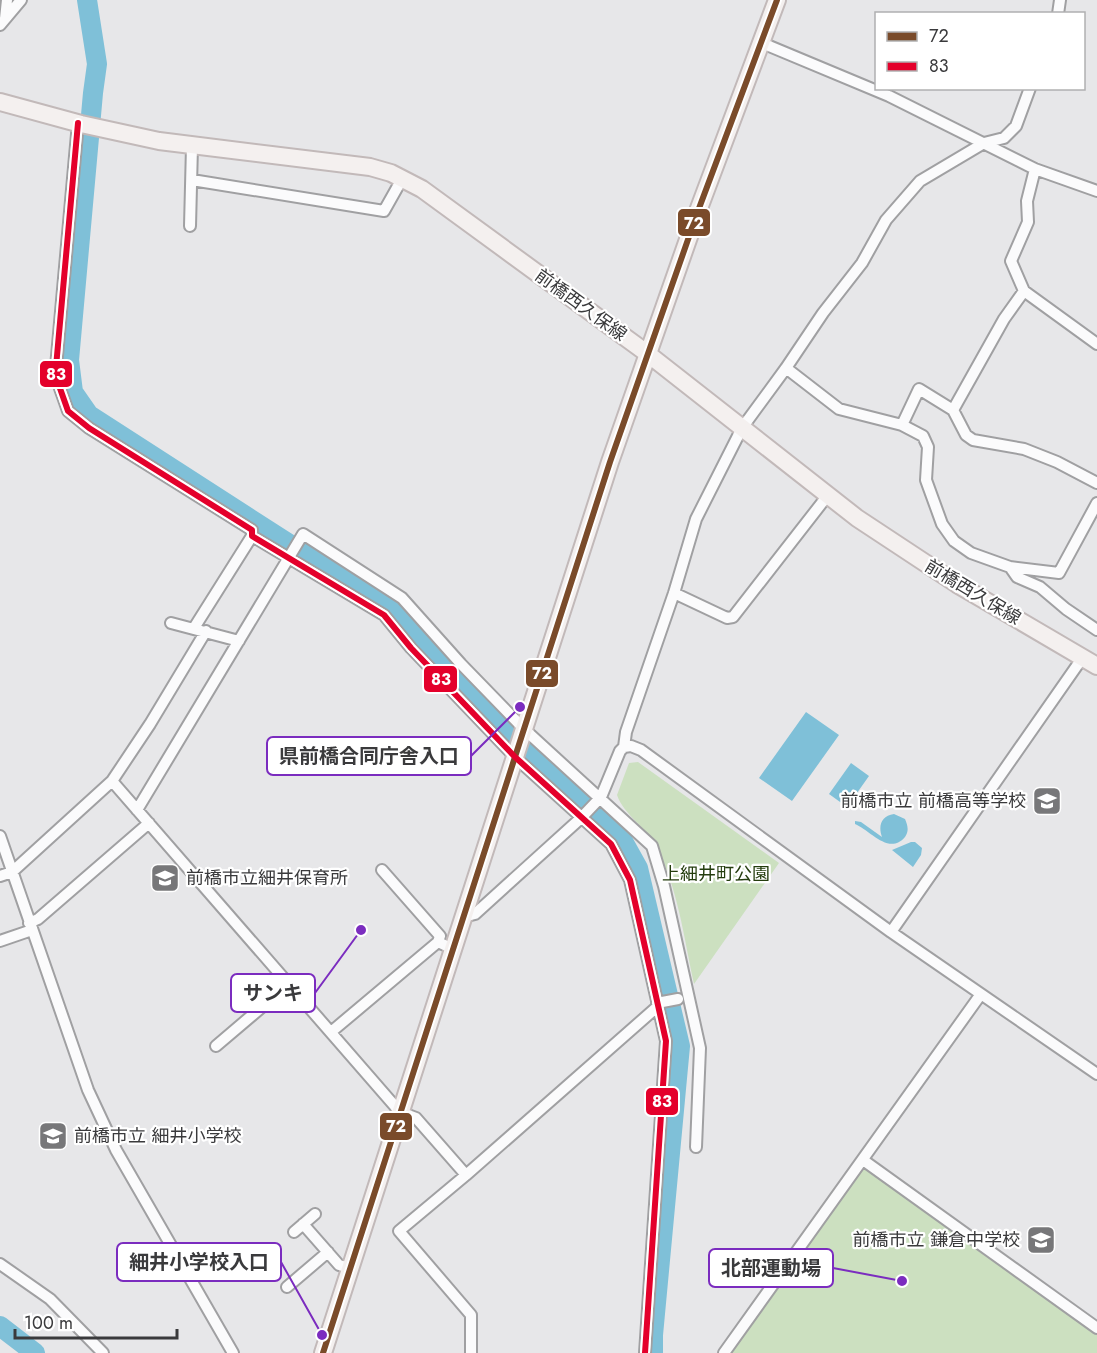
<svg xmlns="http://www.w3.org/2000/svg" width="1097" height="1353" viewBox="0 0 1097 1353" font-family="Jost,'Noto Sans JP',sans-serif">
  <style>
    .green { fill: #cce0c0 }
    .water { fill: #7fc0d8 }
    .lines { fill: none; stroke-linecap: round; stroke-linejoin: round }
    .river { stroke: #7fc0d8; stroke-width: 20 }
    .minor-casing { stroke: #a0a0a2; stroke-width: 14 }
    .primary-casing { stroke: #c2b9b9; stroke-width: 20 }
    .minor { stroke: #fbfbfc; stroke-width: 10 }
    .primary { stroke: #f4f0ef; stroke-width: 16 }
    .bus-1-casing { stroke: #fff; stroke-width: 10 }
    .bus-2-casing { stroke: #fff; stroke-width: 10 }
    .bus-1 { stroke: #7a4b2a; stroke-width: 6 }
    .bus-2 { stroke: #e4002b; stroke-width: 6 }
    .labels { text-anchor: middle; dominant-baseline: central; stroke-width: 4.5; stroke-linejoin: round; paint-order: stroke }
    .street-label { font-size: 18px; fill: #3a3a3c; stroke: #fff }
    .poi-label { font-size: 18px; fill: #3a3a3c; stroke: #fff; text-anchor: end }
    .park-label { font-size: 18px; fill: #243d0e; stroke: #fff }
    .leader { fill: none; stroke: #7b2cbf; stroke-width: 2 }
    .callout-dot { fill: #7b2cbf; stroke: #fff; stroke-width: 2 }
    .callout { fill: #fff; stroke: #7b2cbf; stroke-width: 2 }
    .callout-label { font-size: 20px; text-anchor: middle; font-weight: bold; fill: #3a3a3c }
    .line-badge { stroke: #fff; stroke-width: 2 }
    .badge-label { font-size: 16px; text-anchor: middle; font-weight: bold; fill: #fff }
  </style>
  <rect width="100%" height="100%" fill="#e7e7e9"/>
  <path class="green" d="M638,762L779,863L694,984C684,938 678,888 656,846C646,827 624,815 617,795L629,763Z
    M869,1168L1097,1333V1353H727L860,1169Z"/>
  <path class="water" d="M806,712L839,735L792,801L759,778Z
    M851,763L869,776L847,807L829,794Z
    M894,814L905,819C908,826 909,831 905,837C889,856 870,830 855,824V821L861,822L882,837C878,826 881,816 894,814Z
    M911,842H915L922,848L921,855L913,867L892,850Z"/>
  <g class="lines">
    <path class="river" d="M87,0L97,64L93,93L69,360L73,392L89,415L311,558L393,604L506,728L585,802L623,841L638,868L680,1046L653,1335V1353
      M0,1326L35,1353"/>
    <g class="minor-casing">
      <path id="minor" d="M1058,14L1060,0
        M5,19L7,0
        M0,25L21,0
        M762,43L889,96L1035,169L1097,191
        M78,123L56,367V377L68,411L89,428L252,530V536L384,615L411,648L515,757L611,844L630,880L666,1041L645,1353
        M1035,169L1027,201L1028,222L1011,261L1024,291L1097,344
        M192,180L384,211L402,179
        M190,226L192,146
        M786,368L839,409L902,425L923,436L928,447L926,480L942,524L954,541L971,553L1010,567L1059,573L1097,503
        M953,410L1004,319L1024,291
        M902,425L919,389L953,410L966,435L973,440L1024,449L1057,462L1097,483
        M1010,567L1017,577L1040,587L1066,609L1097,630
        M674,593L727,618L733,617L828,495
        M171,623L239,641
        M194,628L252,536
        M624,747L631,746L641,750L891,932L1097,1074
        M112,781L400,1112L416,1118L466,1175L657,1007
        M137,810L303,534L402,598L461,664L524,729L652,846L664,886L700,1048L696,1147
        M0,836L88,1090L116,1150L233,1353
        M382,870L440,936L438,942
        M0,876L12,872L112,781L150,724L206,631
        M463,917L475,914L581,818L601,797L620,751L624,747L626,732L674,593L696,519L742,428L786,368L823,313L862,263L886,220L920,181L984,143L1004,138L1016,126L1030,88
        M29,923L38,919L149,823
        M891,932L1083,657
        M0,941L32,930
        M657,1003L678,999
        M331,1032L438,942L453,949
        M216,1046L289,984
        M863,1160L1097,1328
        M466,1175L399,1231L471,1315V1353
        M303,1224L339,1265L350,1268
        M294,1232L315,1214
        M0,1264L50,1299L103,1353
        M287,1287L328,1252
        M724,1353L981,994"/>
    </g>
    <g class="primary-casing">
      <path id="primary" d="M0,102L81,124L159,141L370,167L391,173L422,189L648,354L857,518L957,584L1097,666
        M323,1353L610,462L698,211L777,0"/>
    </g>
    <use href="#minor" class="minor"/>
    <use href="#primary" class="primary"/>
    <g class="bus-1-casing">
      <path id="bus-1" d="M323,1353L610,462L698,211L777,0"/>
    </g>
    <g class="bus-2-casing">
      <path id="bus-2" d="M78,123L56,367V377L68,411L89,428L252,530V536L384,615L411,648L515,757L611,844L630,880L666,1041L645,1353"/>
    </g>
    <use href="#bus-1" class="bus-1"/>
    <use href="#bus-2" class="bus-2"/>
  </g>
  <defs>
    <g id="school-square" transform="scale(1.5)"><rect x="-9" y="-9" width="18" height="18" rx="4" fill="#777779" stroke="#fff"/><path d="M0-5L7-2L0 1L-7-2ZM-4 1L0 2.5L4 1V4Q0 6-4 4Z" fill="#fff"/></g>
  </defs>
  <g fill-rule="evenodd">
    <use href="#school-square" x="1047" y="801"/>
    <use href="#school-square" x="165" y="878"/>
    <use href="#school-square" x="53" y="1136"/>
    <use href="#school-square" x="1041" y="1240"/>
  </g>
  <g class="labels">
    <g class="street-label">
      <text transform="translate(581 305) rotate(36)">前橋西久保線</text>
      <text transform="translate(973 592) rotate(31)">前橋西久保線</text>
    </g>
    <g class="poi-label">
      <text x="1026" y="801">前橋市立 前橋高等学校</text>
      <text x="186" y="878" text-anchor="start">前橋市立細井保育所</text>
      <text x="74" y="1136" text-anchor="start">前橋市立 細井小学校</text>
      <text x="1020" y="1240">前橋市立 鎌倉中学校</text>
    </g>
    <g class="park-label">
      <text x="716" y="874">上細井町公園</text>
    </g>
  </g>
  <path class="leader" d="M520 707L471 756M361 930L315 993M322 1335L281 1262M902 1281L833 1268"/>
  <g class="callout-dot">
    <circle cx="520" cy="707" r="6"/>
    <circle cx="361" cy="930" r="6"/>
    <circle cx="322" cy="1335" r="6"/>
    <circle cx="902" cy="1281" r="6"/>
  </g>
  <g class="callout">
    <rect x="267" y="737" width="204" height="38" rx="6"/>
    <rect x="231" y="974" width="84" height="38" rx="6"/>
    <rect x="117" y="1243" width="164" height="38" rx="6"/>
    <rect x="709" y="1249" width="124" height="38" rx="6"/>
  </g>
  <g class="callout-label">
    <text x="369" y="763">県前橋合同庁舎入口</text>
    <text x="273" y="1000">サンキ</text>
    <text x="199" y="1269">細井小学校入口</text>
    <text x="771" y="1275">北部運動場</text>
  </g>
  <g class="line-badge">
    <rect x="677" y="208" width="34" height="29" rx="6" fill="#7a4b2a"/>
    <rect x="39" y="360" width="34" height="28" rx="6" fill="#e4002b"/>
    <rect x="525" y="659" width="34" height="29" rx="6" fill="#7a4b2a"/>
    <rect x="423" y="665" width="35" height="28" rx="6" fill="#e4002b"/>
    <rect x="645" y="1087" width="34" height="29" rx="6" fill="#e4002b"/>
    <rect x="379" y="1112" width="34" height="29" rx="6" fill="#7a4b2a"/>
  </g>
  <g class="badge-label">
    <text x="694" y="229">72</text>
    <text x="56" y="380">83</text>
    <text x="542" y="679">72</text>
    <text x="441" y="685">83</text>
    <text x="662" y="1107">83</text>
    <text x="396" y="1132">72</text>
  </g>
  <rect x="875" y="12" width="210" height="78" fill="#ffffff" stroke="#b0b0b1" stroke-width="1.5"/>
  <rect x="887" y="32" width="30" height="9" fill="#7a4b2a" stroke="#b0b0b1" stroke-width="1.5"/>
  <text x="929" y="42" font-size="18" fill="#3a3a3c">72</text>
  <rect x="887" y="62" width="30" height="9" fill="#e4002b" stroke="#b0b0b1" stroke-width="1.5"/>
  <text x="929" y="72" font-size="18" fill="#3a3a3c">83</text>
  <path d="M15 1329v9h162v-9" fill="none" stroke="#3a3a3c" stroke-width="3"/>
  <text x="24" y="1329" font-size="18" fill="#3a3a3c" stroke="#ffffff" stroke-width="4.5" paint-order="stroke">100 m</text>
</svg>
